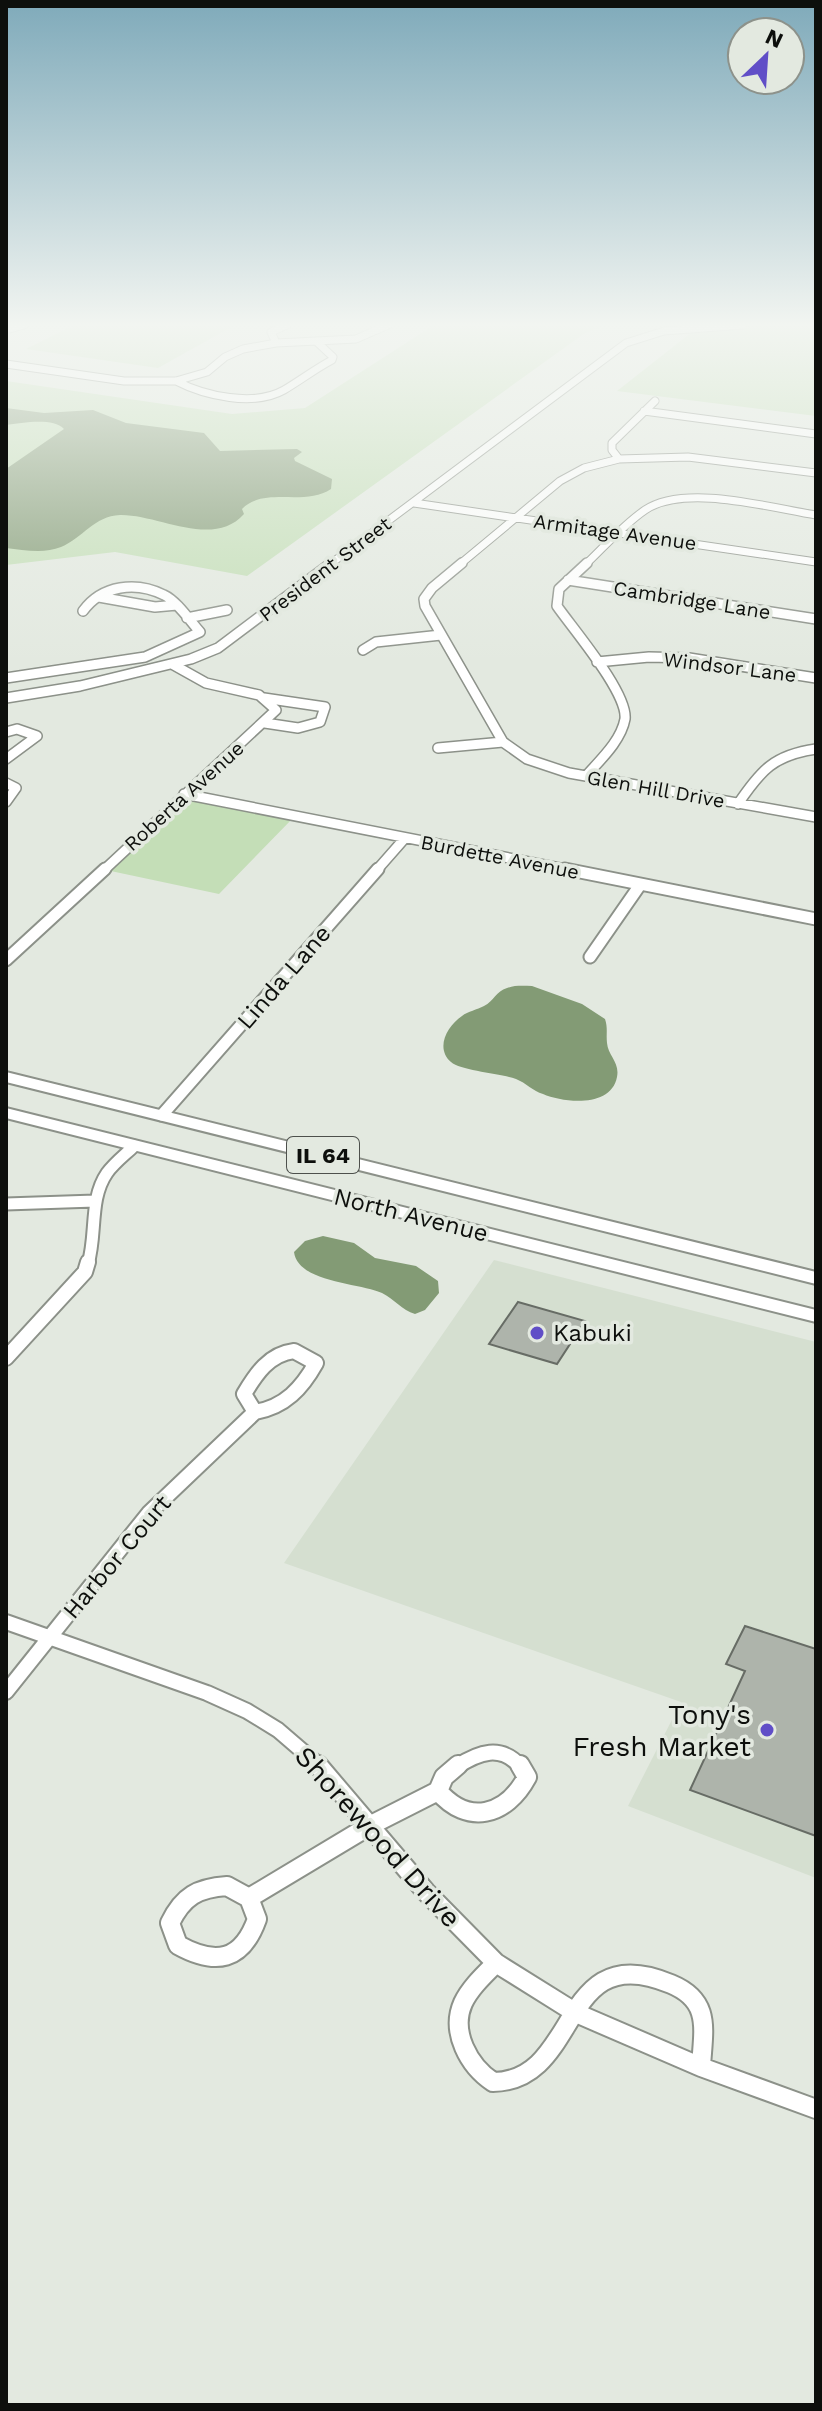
<svg xmlns="http://www.w3.org/2000/svg" width="822" height="2411" viewBox="0 0 822 2411" font-family="'Work Sans',sans-serif">
  <style>
    .built { fill: #d5dfd0 }
    .green { fill: #c4deb7 }
    .water { fill: #839b75 }
    .building { fill: #aeb4ab; stroke: #676c65; stroke-width: 2 }
    .lines { fill: none; stroke-linecap: round; stroke-linejoin: round }
    .street-far4-casing { stroke: #8c9189; stroke-width: 9 }
    .street-far3-casing { stroke: #8c9189; stroke-width: 12 }
    .street-far2-casing { stroke: #8c9189; stroke-width: 15 }
    .street-far1-casing { stroke: #8c9189; stroke-width: 18 }
    .street-casing { stroke: #8c9189; stroke-width: 22 }
    .primary-casing { stroke: #8c9189; stroke-width: 4 }
    .street-far4 { stroke: #fff; stroke-width: 7 }
    .street-far3 { stroke: #fff; stroke-width: 9 }
    .street-far2 { stroke: #fff; stroke-width: 11 }
    .street-far1 { stroke: #fff; stroke-width: 14 }
    .street { stroke: #fff; stroke-width: 18 }
    .primary { fill: #fff; fill-rule: evenodd }
    .poi-dot { fill: #604ec7; stroke: #e3e9e0; stroke-width: 3 }
    .labels { text-anchor: middle; dominant-baseline: central; stroke-width: 7; stroke-linejoin: round; paint-order: stroke }
    .far-street-label { font-size: 20px; fill: #0d0f0c; stroke: #e3e9e0 }
    .shield { fill: #e3e9e0; stroke: #4d504c; stroke-width: 2 }
    .shield-label { font-size: 22px; font-weight: bold; fill: #0d0f0c }
    .street-label { font-size: 24px; fill: #0d0f0c; stroke: #e3e9e0 }
    .poi-label { font-size: 24px; fill: #0d0f0c; stroke: #e3e9e0; text-anchor: start }
    .near-poi-label { font-size: 28px; fill: #0d0f0c; stroke: #e3e9e0; text-anchor: end }
    .near-street-label { font-size: 28px; fill: #0d0f0c; stroke: #e3e9e0 }
  </style>
  <rect width="100%" height="100%" fill="#e3e9e0"/>
  <path class="built" d="M494,1260L816,1342V1878L628,1806L681,1702L284,1563Z"/>
  <path class="green" d="M74,325H235L158,368L26,349Z
    M434,325H604L585,333L247,576L115,552L6,565V381L232,414L305,408Z
    M764,325H816V416L617,391L692,332Z
    M186,796L294,817L219,894L106,870Z"/>
  <path class="water" d="M6,408L44,413L93,410L126,423L204,433L220,451L297,449L302,452L294,458L295,461L332,479L331,489C305,507 264,486 242,509L244,514C213,549 158,514 120,515C94,516 83,538 61,547C44,554 24,550 6,548V469L64,429C53,417 22,423 6,425Z
    M532,986L582,1004L605,1019C608,1028 606,1034 607,1043C608,1056 620,1062 617,1077C611,1108 564,1103 543,1094C533,1091 526,1083 516,1079C500,1073 461,1071 451,1062C435,1048 447,1026 462,1016C468,1011 477,1010 484,1006C494,1001 496,991 507,988C515,985 524,986 532,986Z
    M323,1236L354,1243L375,1258L416,1266L438,1281L439,1293L425,1310L415,1314C402,1310 394,1299 382,1293C361,1283 298,1283 294,1252L305,1241Z"/>
  <path class="building" d="M518,1302L585,1321L557,1364L489,1344Z
    M745,1626L816,1649V1836L690,1790L745,1671L726,1664Z"/>
  <g class="lines">
    <g class="street-far4-casing">
      <path id="street-far4" d="M9,329L24,325
        M276,343L271,332L287,325
        M6,364L124,381H176L207,372L225,357L243,349L276,343L356,339L388,325
        M176,381C205,396 254,407 284,390C301,380 315,369 332,360L333,357L318,343
        M644,411L816,434
        M619,459L688,457L816,473
        M414,503L816,562
        M329,565L626,343L664,331L743,325
        M459,565L560,481L584,468L619,459L612,450V443L655,401
        M585,565C604,547 623,525 645,510C685,483 771,508 816,515"/>
    </g>
    <g class="street-far3-casing">
      <path id="street-far3" d="M462,563L432,588L424,599L425,606L503,742L527,759L569,773L816,817
        M568,580L816,619
        M99,597L155,607L177,605
        M187,618L227,610
        M363,650L376,642L441,635
        M597,662L649,657L689,658L816,678
        M6,678L145,657L200,632C190,621 177,601 164,595C136,581 102,585 83,611
        M6,698L80,686L191,659L218,648L331,563
        M264,698L325,707L320,722L298,728L265,723
        M6,732L17,729L37,736L6,759
        M438,748L503,742
        M586,776C600,760 621,741 625,719C628,693 573,629 557,606L559,589L587,563
        M6,783L16,788L6,802
        M184,794L575,871
        M738,804C761,770 774,755 816,749
        M103,871L276,710L259,695L206,683L172,664
        M376,871L405,838"/>
    </g>
    <g class="street-far2-casing">
      <path id="street-far2" d="M565,869L816,919
        M590,957L640,885
        M6,960L105,869
        M162,1115L378,869
        M6,1204L95,1201
        M88,1264C97,1234 89,1199 107,1173C114,1163 126,1154 134,1146"/>
    </g>
    <g class="street-far1-casing">
      <path id="street-far1" d="M294,1351L316,1363C302,1388 285,1407 255,1412L244,1394C256,1374 269,1354 294,1351Z
        M6,1358L85,1272L88,1262
        M6,1622L207,1693L247,1711L278,1730L321,1767
        M6,1692L149,1513L255,1412
        M456,1767C479,1752 501,1744 521,1767"/>
    </g>
    <g class="street-casing">
      <path id="street" d="M318,1765L426,1892L496,1963L576,2013L701,2067L816,2109
        M458,1765L444,1777L438,1791C468,1826 506,1816 527,1777L520,1765
        M227,1886L249,1898L257,1919C242,1961 216,1966 178,1945L170,1923C183,1896 198,1888 227,1886Z
        M249,1898L369,1826L438,1791
        M496,1963C484,1975 470,1988 463,2003C450,2032 469,2066 493,2082C582,2081 558,1936 671,1984C712,2001 703,2030 701,2067"/>
    </g>
    <g class="primary-casing">
      <path id="primary" d="M6,1072L816,1272V1284L6,1082Z
        M6,1108L816,1310V1322L6,1118Z"/>
    </g>
    <use href="#street-far4" class="street-far4"/>
    <use href="#street-far3" class="street-far3"/>
    <use href="#street-far2" class="street-far2"/>
    <use href="#street-far1" class="street-far1"/>
    <use href="#street" class="street"/>
    <use href="#primary" class="primary"/>
  </g>
  <linearGradient id="sky" x2="0" y2="1"><stop stop-color="#7faaba"/><stop offset="0.49" stop-color="#f2f5f1"/><stop offset="1" stop-color="#f2f5f1" stop-opacity="0"/></linearGradient>
  <rect width="822" height="663" fill="url(#sky)"/>
  <g class="poi-dot">
    <circle cx="537" cy="1333" r="8"/>
    <circle cx="767" cy="1730" r="8"/>
  </g>
  <g class="labels">
    <g class="far-street-label">
      <text transform="translate(615 532) rotate(8)">Armitage Avenue</text>
      <text transform="translate(325 569) rotate(-37)">President Street</text>
      <text transform="translate(692 600) rotate(9)">Cambridge Lane</text>
      <text transform="translate(730 667) rotate(7)">Windsor Lane</text>
      <text transform="translate(656 789) rotate(10)">Glen Hill Drive</text>
      <text transform="translate(184 796) rotate(-42)">Roberta Avenue</text>
      <text transform="translate(500 857) rotate(11)">Burdette Avenue</text>
    </g>
    <rect class="shield" x="287" y="1137" width="72" height="36" rx="6"/>
    <g class="shield-label">
      <text x="323" y="1155">IL 64</text>
    </g>
    <g class="street-label">
      <text transform="translate(284 977) rotate(-49)">Linda Lane</text>
      <text transform="translate(411 1215) rotate(14)">North Avenue</text>
      <text transform="translate(117 1557) rotate(-50)">Harbor Court</text>
    </g>
    <g class="poi-label">
      <text x="553" y="1333">Kabuki</text>
    </g>
    <g class="near-poi-label">
      <text x="751" y="1714">Tony's<tspan x="751" dy="32">Fresh Market</tspan></text>
    </g>
    <g class="near-street-label">
      <text transform="translate(378 1837) rotate(48)">Shorewood Drive</text>
    </g>
  </g>
  <rect width="822" height="2411" fill="none" stroke="#0d0f0c" stroke-width="16"/>
  <g transform="translate(766 56) rotate(25)"><circle r="38" fill="#e3e9e0" stroke="#8d928b" stroke-width="2"/>
  <path d="M0-6L14 30L0 20L-14 30Z" fill="#604ec7"/>
  <text y="-12" font-size="22" font-weight="bold" text-anchor="middle" fill="#0d0f0c">N</text>
  </g>
</svg>
